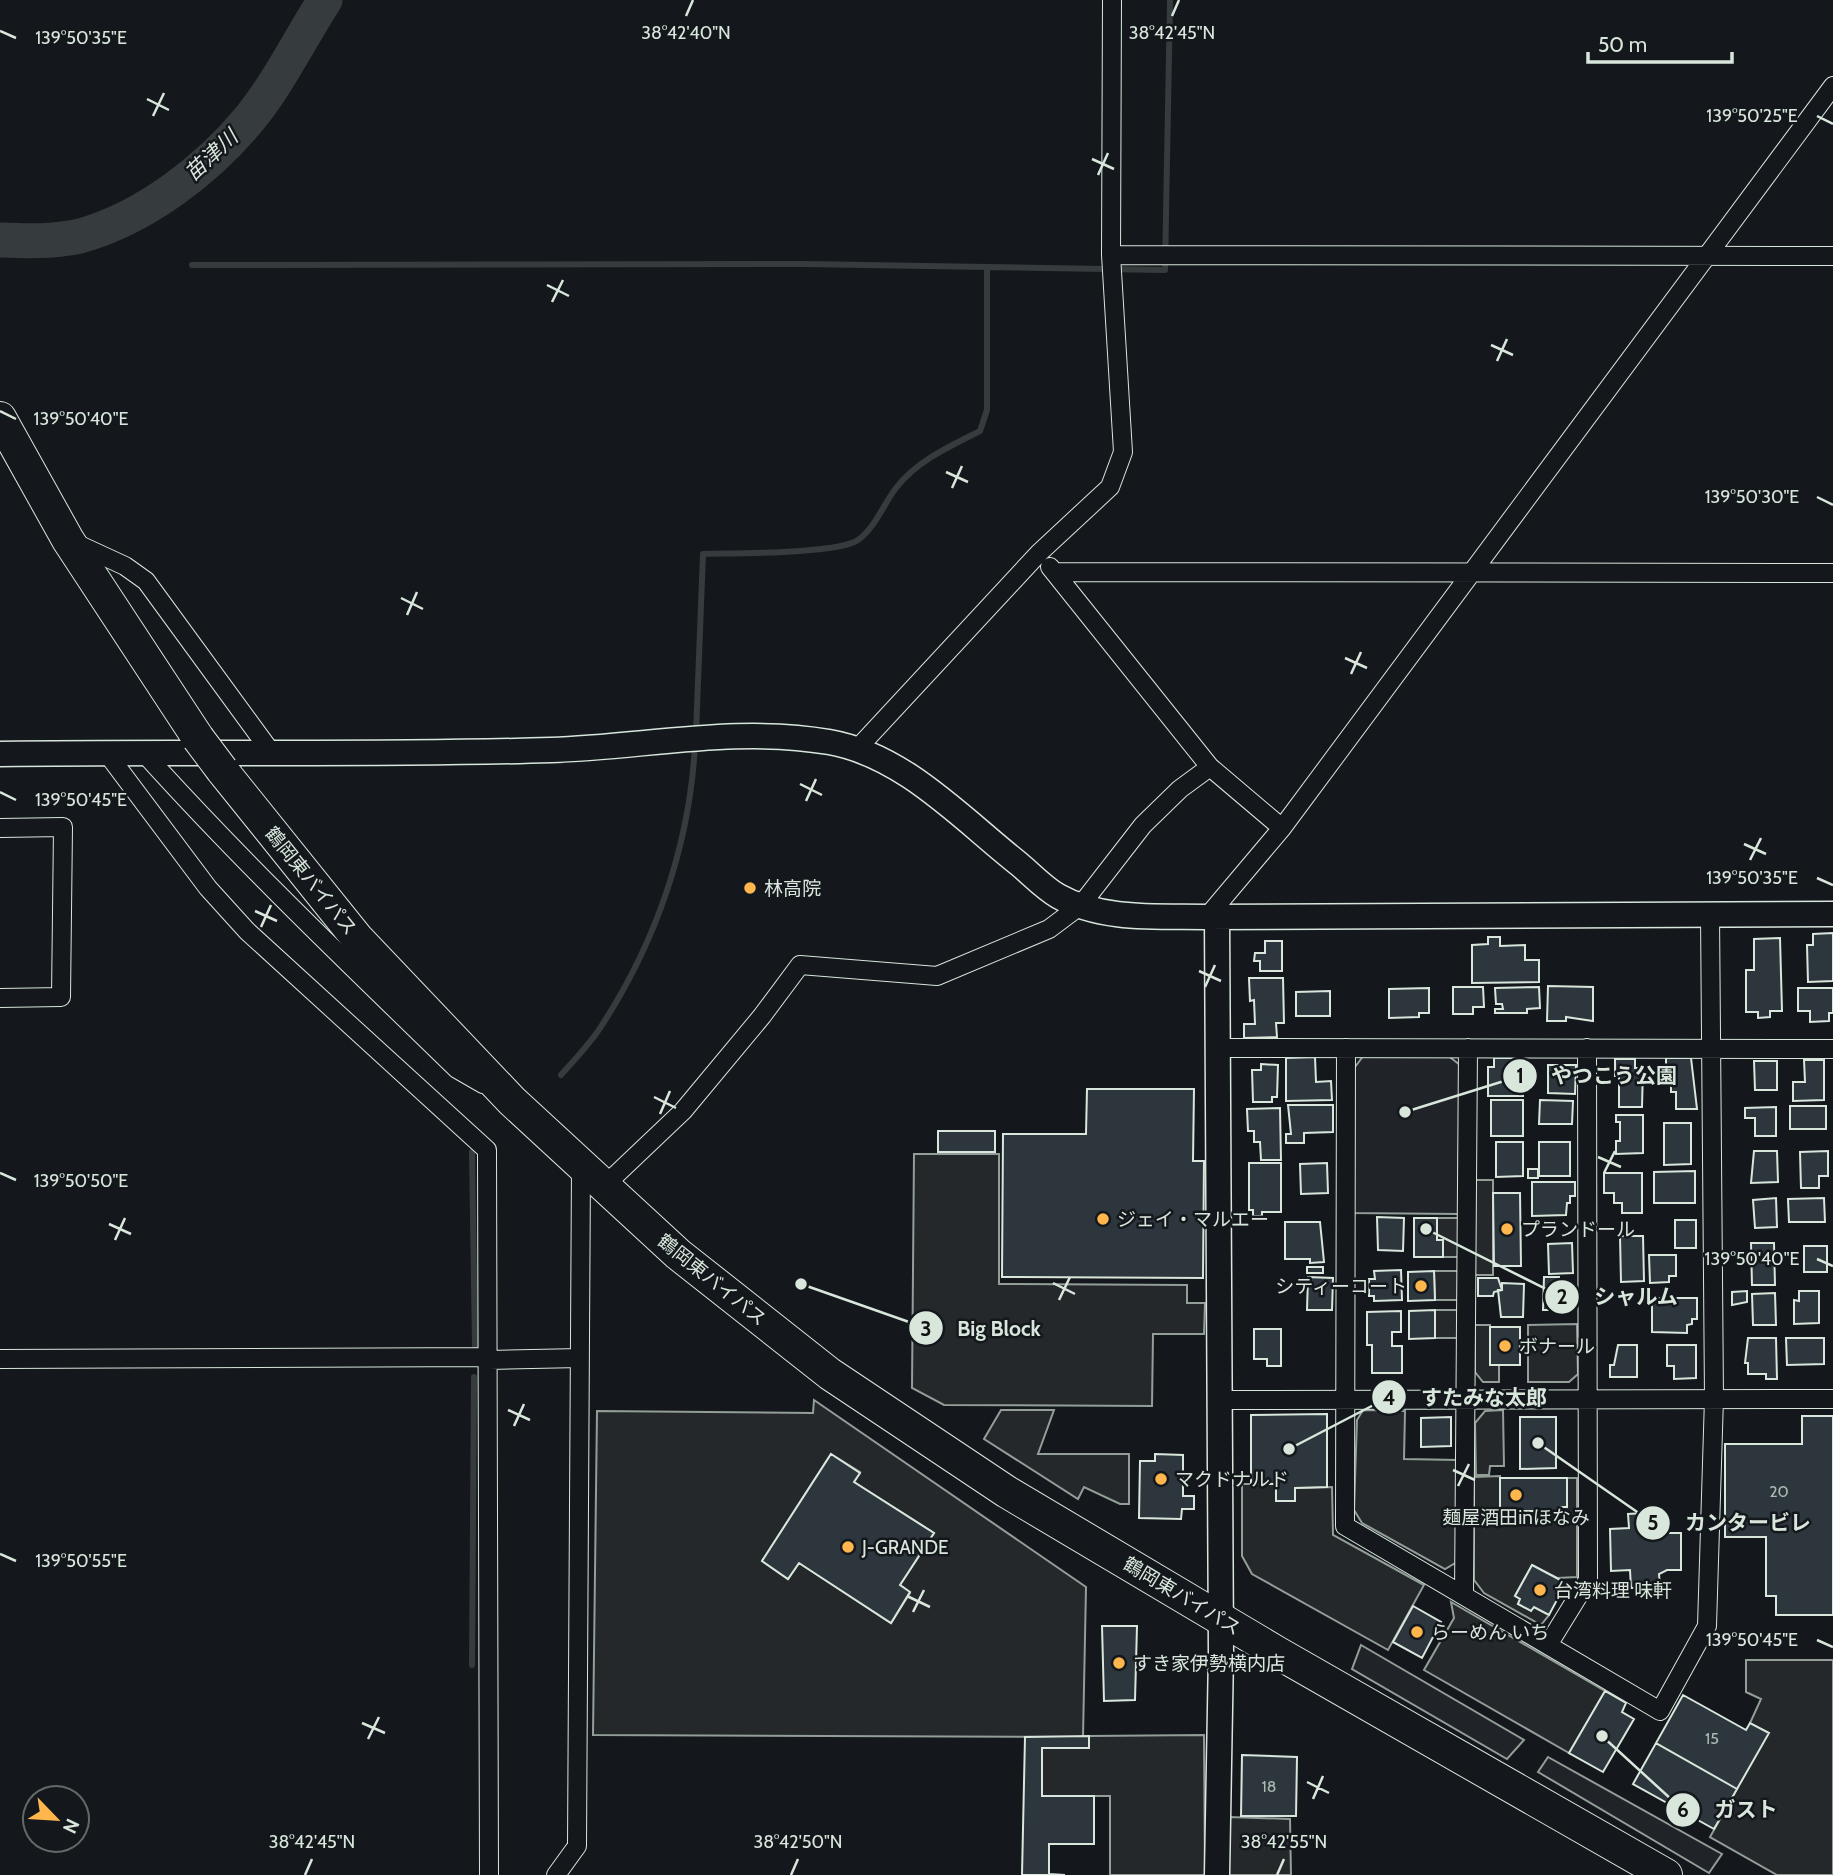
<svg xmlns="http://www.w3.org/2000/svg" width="1833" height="1875" viewBox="0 0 1833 1875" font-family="Cabin,'Noto Sans JP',sans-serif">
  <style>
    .green { fill: #202428; stroke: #939e99; stroke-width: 2 }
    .parking { fill: #24282b; stroke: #939e99; stroke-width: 2; fill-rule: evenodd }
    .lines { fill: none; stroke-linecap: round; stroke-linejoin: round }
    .stream { stroke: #363b3e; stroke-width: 6 }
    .river { stroke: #363b3e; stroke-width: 35 }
    .building { fill: #2c363c; stroke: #d8e6dc; stroke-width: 2 }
    .street-casing { stroke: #d8e6dc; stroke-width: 20 }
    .secondary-casing { stroke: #d8e6dc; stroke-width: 27 }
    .highway-casing { stroke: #d8e6dc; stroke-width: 34 }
    .street { stroke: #14181c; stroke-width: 18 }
    .secondary { stroke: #14181c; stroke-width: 24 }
    .highway { stroke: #14181c; stroke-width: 32 }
    .highway-bridge-casing { stroke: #d8e6dc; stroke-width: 34; stroke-linecap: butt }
    .highway-bridge { stroke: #14181c; stroke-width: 32 }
    .ticks { fill: none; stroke: #d8e6dc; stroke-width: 2.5 }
    .poi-dot { fill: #ffb74d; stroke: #14181c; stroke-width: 2.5 }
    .labels { text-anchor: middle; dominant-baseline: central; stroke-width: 5; stroke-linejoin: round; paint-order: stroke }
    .number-label { font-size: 16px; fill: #adbab4 }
    .street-label { font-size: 19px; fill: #d8e6dc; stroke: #14181c }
    .poi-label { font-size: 19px; fill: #d8e6dc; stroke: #14181c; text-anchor: start }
    .water-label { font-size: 21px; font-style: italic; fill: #d8e6dc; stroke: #14181c }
    .ticks-label { font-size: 18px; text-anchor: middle; fill: #d8e6dc; stroke: #14181c; stroke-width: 5; stroke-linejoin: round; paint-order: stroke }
    .leader { fill: none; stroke: #d8e6dc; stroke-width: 2.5 }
    .callout-dot { fill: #d8e6dc; stroke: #14181c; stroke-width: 2.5 }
    .mark-label { font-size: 21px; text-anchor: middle; font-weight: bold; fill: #111 }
    .callout-label { font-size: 21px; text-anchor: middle; font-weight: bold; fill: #d8e6dc; stroke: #14181c; stroke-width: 5; stroke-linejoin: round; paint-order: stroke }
  </style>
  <rect width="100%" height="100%" fill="#14181c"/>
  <path class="green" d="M1364,1055H1447L1460,1065L1458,1214L1351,1213L1352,1071Z
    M1361,1645L1524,1740L1507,1759L1352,1669Z
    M1548,1757L1722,1854L1709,1873L1538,1772Z"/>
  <path class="parking" d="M914,1154H999V1284L1187,1285V1303H1205L1204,1334H1153L1152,1406L944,1405L912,1388Z
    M1473,1180H1493V1275H1473Z
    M1437,1218H1458V1257H1443V1240H1437Z
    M1434,1271H1458V1300H1435Z
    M1435,1310H1458L1459,1338H1435Z
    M1577,1324L1578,1374L1569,1382H1528V1325Z
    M1475,1325H1490V1364L1499,1365V1382H1483L1475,1372Z
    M814,1400L1086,1587L1083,1737L593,1735L597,1411L813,1413ZM831,1454L860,1472L854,1482L934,1533L900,1585L910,1593L891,1623L799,1563L788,1579L762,1561Z
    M1001,1410H1054L1038,1454H1129V1504H1120L1084,1487L1078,1499L984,1439Z
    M1363,1410L1405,1411L1404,1459L1458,1460L1457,1562L1445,1569L1362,1523L1354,1510L1357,1420Z
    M1503,1410L1504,1466H1490L1489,1475H1476L1475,1423L1485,1411Z
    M1500,1476V1511H1561V1507L1567,1506V1478H1577V1577L1557,1578L1532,1565L1515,1596L1520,1599L1518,1604L1534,1607L1549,1615L1541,1625L1484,1593L1474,1580V1477Z
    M1242,1484H1276L1277,1501H1295V1488L1332,1487L1333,1535L1424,1585L1388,1650L1252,1574L1242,1556Z
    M1451,1602L1605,1691L1569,1753L1424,1670L1454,1618Z
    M1746,1660H1833V1875H1777L1710,1837L1768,1733L1750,1723L1761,1699L1746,1692Z
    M1204,1735L1205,1875H1110V1796H1042V1748H1088L1089,1736Z
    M1229,1817L1290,1819L1291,1875H1226Z"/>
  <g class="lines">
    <path class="stream" d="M192,265L804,264L1165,270L1170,0
      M696,733L703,554C732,553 838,554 858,540C875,528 883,505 896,488C917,461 950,446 980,431L987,410V269
      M561,1075C575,1059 591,1043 602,1025C656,942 690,844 695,744
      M472,1152L475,1346
      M472,1665L474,1377"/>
    <path class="river" d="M0,240C26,241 54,242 80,236C145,218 208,169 250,118C278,84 301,37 325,0"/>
  </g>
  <path class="building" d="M1833,933V981L1808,982L1807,945H1813V934Z
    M1488,937H1500V946L1525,945V960H1539V982L1472,983V945L1488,944Z
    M1780,938L1782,1011H1770V1017L1758,1018V1012H1746V970H1754V939Z
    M1265,941H1282V971H1260V961H1254L1255,953H1265Z
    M1249,978H1283L1284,1023H1276L1277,1037L1244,1038V1024H1255L1254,1000L1250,1001Z
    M1548,986L1593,987V1021L1566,1017V1021H1547Z
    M1453,987H1483L1484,1007H1473V1014H1453Z
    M1539,987L1540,1008L1527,1009V1013H1495V1009H1503L1502,1004H1496L1495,988Z
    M1429,988V1013H1419V1017L1389,1018V989Z
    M1798,988H1833V1013H1829V1021L1810,1022V1011H1798Z
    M1330,991V1016H1296V992Z
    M1315,1057L1316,1082L1331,1081L1332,1100L1286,1101V1058Z
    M1494,1058H1523V1096H1488V1067H1494Z
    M1666,1058H1691L1697,1109H1676V1092H1671V1082H1666Z
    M1615,1059H1635V1068H1643L1642,1107H1619V1076H1615Z
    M1804,1060H1824V1100L1793,1101V1082H1805Z
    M1754,1061H1777V1090H1755Z
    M1261,1064L1278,1065L1277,1097H1272V1102H1253L1252,1070H1261Z
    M1548,1065H1576L1575,1094L1548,1093Z
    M1087,1089H1194L1193,1161H1204L1203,1278L1002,1277L1003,1134H1086Z
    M1491,1100H1523V1136H1491Z
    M1540,1100L1573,1101L1572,1124H1539Z
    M1288,1105H1333V1132L1304,1133V1143H1286V1134H1291Z
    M1790,1106H1826V1129H1790Z
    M1776,1107V1136H1755V1118H1745V1108Z
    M1280,1108L1281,1160H1261L1260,1142H1254V1131H1248L1247,1109Z
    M1616,1115H1643V1153L1616,1154V1141H1620V1122H1616Z
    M1664,1123H1691V1164L1664,1165Z
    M938,1131H995V1152H938Z
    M1496,1142H1523V1176L1496,1177Z
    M1539,1142H1570V1176H1539Z
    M1754,1151H1777L1778,1182L1751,1183Z
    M1828,1151V1176H1819V1188H1801L1800,1152Z
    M1249,1163H1281V1212H1262V1216H1253V1210H1249Z
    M1327,1163L1328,1193L1301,1194L1300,1164Z
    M1528,1169H1538V1178H1528Z
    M1695,1171V1203H1654V1172Z
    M1604,1173H1642V1213H1622V1203H1614V1193H1604Z
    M1532,1182H1575V1196H1570V1203H1567L1566,1215L1532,1216Z
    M1493,1193H1520L1521,1266H1494Z
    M1776,1198L1777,1227L1755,1228L1753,1200Z
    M1824,1198L1825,1222H1789L1788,1199Z
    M1377,1217L1404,1218L1403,1251L1378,1250Z
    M1414,1218H1437V1240H1443V1257H1414Z
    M1675,1220H1696V1248H1675Z
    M1285,1222H1320L1324,1262L1310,1263V1259H1285Z
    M1620,1236H1643L1644,1281L1621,1282Z
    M1572,1243L1573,1273L1549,1274L1548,1244Z
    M1751,1243H1774L1775,1285H1752Z
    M1804,1246H1827V1272H1804Z
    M1649,1255H1676V1276H1669V1282L1650,1283Z
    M1307,1267H1323V1273H1307Z
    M1401,1270L1402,1300L1374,1301V1296H1369V1279H1375L1374,1271Z
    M1434,1271L1435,1300L1408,1301V1272Z
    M1308,1277L1333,1278L1332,1310H1307Z
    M1544,1277H1559V1282H1571V1310H1543Z
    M1478,1278H1498L1502,1290L1494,1292L1493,1296H1478Z
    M1502,1283L1524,1284L1523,1317H1501L1498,1290H1502Z
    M1747,1291V1302L1732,1305V1292Z
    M1799,1291H1819V1323L1794,1324V1300L1799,1301Z
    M1775,1293L1776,1325H1753L1752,1294Z
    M1652,1298H1697V1319H1692V1324L1687,1325V1333L1652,1332Z
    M1435,1310V1338L1409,1339V1311Z
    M1401,1311V1332H1392V1346H1402V1373H1372V1345H1367V1312Z
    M1490,1327H1520V1365H1490Z
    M1254,1329H1281V1366H1267V1359H1254Z
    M1748,1338H1776L1777,1379H1766V1374H1748V1363H1745Z
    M1786,1338H1824V1364L1787,1365Z
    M1618,1345H1637V1377H1610V1365H1614Z
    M1667,1345H1696V1378L1674,1379V1366H1667Z
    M1327,1414V1487L1295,1488V1501H1276V1484H1251V1415Z
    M1802,1416H1833V1615H1776V1596H1766V1537H1725V1444H1802Z
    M1451,1417V1446L1421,1447V1418Z
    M1520,1417H1556V1468L1520,1469Z
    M831,1454L860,1473L854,1482L934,1533L900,1585L910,1592L891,1623L799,1563L788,1579L762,1561Z
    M1155,1454L1183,1455V1496H1194V1509H1182L1181,1519L1139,1518L1140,1461H1155Z
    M1500,1478H1567V1507H1561V1511H1500Z
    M1661,1512L1662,1527L1669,1533H1681V1570H1667L1659,1574L1660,1587L1631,1588L1630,1570L1611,1571L1610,1529L1629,1528L1628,1514Z
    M1532,1565L1566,1583L1549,1615L1534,1607L1531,1611L1518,1604L1520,1599L1515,1596Z
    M1413,1606L1441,1622L1422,1658L1393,1642Z
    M1102,1626H1137L1135,1700L1104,1701Z
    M1605,1691L1626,1703L1622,1712L1634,1719L1603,1772L1569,1753Z
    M1683,1695L1746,1730L1750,1723L1769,1733L1737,1789L1656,1743Z
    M1089,1736V1748H1042V1796H1094V1844H1049V1874L1065,1875H1022L1025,1737Z
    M1656,1743L1737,1789L1714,1829L1633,1784Z
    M1242,1755L1297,1757L1296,1816H1241Z"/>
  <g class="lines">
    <g class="street-casing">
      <path id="street" d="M1111,255L1833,256
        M73,542L125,566L146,581L271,752
        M1050,567L1210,767L1282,828
        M1054,572L1833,573
        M857,749L1039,553L1110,487L1123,452L1111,255L1112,0
        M106,752L208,888L247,931L487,1150L489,1875
        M143,752C243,863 350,965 457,1069L483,1084
        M0,828L63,827L61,997L0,998
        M1207,917L1282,828L1833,86
        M1218,1048L1833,1049
        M1346,1048L1345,1526L1660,1711L1707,1626L1714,1398L1710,914
        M603,1187L683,1111L762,1016L800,965L937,976L1049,929L1081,905L1143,825L1180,789L1210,767
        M0,1359L490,1357
        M490,1360L580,1358
        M1220,1400L1833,1399
        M1464,1595L1468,1048
        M1548,1645L1588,1580L1587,1048
        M556,1875L577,1846L581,1167"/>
    </g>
    <g class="secondary-casing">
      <path id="secondary" d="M0,754C184,751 368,756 551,750C644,747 737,726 829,742C904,755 962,819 1019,864C1031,874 1044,888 1058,896C1102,921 1159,916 1207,917L1833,914
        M1217,1875L1221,1653L1217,916"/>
    </g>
    <g class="highway-casing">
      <path id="highway" d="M0,418L68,540L198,738
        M222,770L357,938L512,1101L678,1254L830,1374L1007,1492L1278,1653L1666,1875"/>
    </g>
    <use href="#street" class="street"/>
    <use href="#secondary" class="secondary"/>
    <use href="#highway" class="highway"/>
    <g class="highway-bridge-casing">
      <path id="highway-bridge" d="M198,738L222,770"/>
    </g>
    <use href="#highway-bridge" class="highway-bridge"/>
  </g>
  <path class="ticks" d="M686,16L693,0M1172,16L1179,0M0,31L16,38M147,99L169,110M153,116L164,93M1817,116L1833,124M1092,159L1114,169M1098,175L1108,153M547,285L569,296M552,302L563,280M1491,345L1513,355M1497,361L1507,339M0,411L16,419M946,472L968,482M952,488L962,466M1817,497L1833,505M401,598L423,609M407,615L417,592M1345,658L1367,668M1351,674L1361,652M800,784L822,795M0,792L16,800M806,801L816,779M1744,844L1766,854M1750,860L1761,838M1817,878L1833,885M255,911L277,921M261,927L271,905M1199,971L1221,981M1205,987L1215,965M654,1097L676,1108M660,1114L670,1091M1598,1157L1621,1167M0,1173L16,1180M1604,1173L1615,1151M109,1224L131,1234M115,1240L125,1218M1817,1259L1833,1266M1053,1283L1075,1294M1059,1300L1070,1277M508,1410L530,1420M514,1426L524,1404M1453,1470L1475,1480M1458,1486L1469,1464M0,1554L16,1561M907,1596L930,1607M913,1612L924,1590M1817,1640L1833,1647M362,1723L385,1733M368,1739L379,1717M1307,1782L1329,1793M1313,1799L1323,1776M305,1875L312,1859M791,1875L798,1859M1277,1875L1284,1859"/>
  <g class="poi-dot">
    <circle cx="750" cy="888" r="7"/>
    <circle cx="1103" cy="1219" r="7"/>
    <circle cx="1507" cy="1229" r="7"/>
    <circle cx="1421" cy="1286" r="7"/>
    <circle cx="1505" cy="1346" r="7"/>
    <circle cx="1161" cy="1479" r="7"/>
    <circle cx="1516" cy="1495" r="7"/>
    <circle cx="848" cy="1547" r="7"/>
    <circle cx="1540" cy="1590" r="7"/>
    <circle cx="1417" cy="1632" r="7"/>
    <circle cx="1119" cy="1663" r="7"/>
  </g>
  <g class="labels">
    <g class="number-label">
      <text x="1779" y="1491">20</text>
      <text x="1712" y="1738">15</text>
      <text x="1269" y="1786">18</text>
    </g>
    <g class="street-label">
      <text transform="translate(311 881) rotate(51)">鶴岡東バイパス</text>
      <text transform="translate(712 1280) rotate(39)">鶴岡東バイパス</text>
      <text transform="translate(1182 1596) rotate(31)">鶴岡東バイパス</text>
    </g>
    <g class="poi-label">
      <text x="764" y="888">林高院</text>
      <text x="1117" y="1219">ジェイ・マルエー</text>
      <text x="1521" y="1229">プランドール</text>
      <text x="1407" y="1286" text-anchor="end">シティーコート</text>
      <text x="1519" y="1346">ボナール</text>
      <text x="1175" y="1479">マクドナルド</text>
      <text x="1516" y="1517" text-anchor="middle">麺屋酒田inほなみ</text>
      <text x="862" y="1547">J-GRANDE</text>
      <text x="1554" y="1590">台湾料理 味軒</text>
      <text x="1431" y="1632">らーめん いち</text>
      <text x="1133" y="1663">すき家伊勢横内店</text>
    </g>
    <g class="water-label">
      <text transform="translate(211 155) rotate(-43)">苗津川</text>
    </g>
  </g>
  <g class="ticks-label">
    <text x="686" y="39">38°42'40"N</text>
    <text x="1172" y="39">38°42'45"N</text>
    <text x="81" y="44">139°50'35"E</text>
    <text x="1752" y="122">139°50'25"E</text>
    <text x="81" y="425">139°50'40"E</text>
    <text x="1752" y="503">139°50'30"E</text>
    <text x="81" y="806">139°50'45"E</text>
    <text x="1752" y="884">139°50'35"E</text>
    <text x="81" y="1187">139°50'50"E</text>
    <text x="1752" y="1265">139°50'40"E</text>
    <text x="81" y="1567">139°50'55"E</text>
    <text x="1752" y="1646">139°50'45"E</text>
    <text x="312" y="1848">38°42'45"N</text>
    <text x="798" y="1848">38°42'50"N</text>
    <text x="1284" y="1848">38°42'55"N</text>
  </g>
  <path class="leader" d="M1405 1112L1520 1076M1426 1229L1562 1297M801 1284L926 1328M1289 1449L1389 1397M1538 1443L1653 1523M1602 1736L1683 1810"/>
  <g class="callout-dot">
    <circle cx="1405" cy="1112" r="7"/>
    <circle cx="1426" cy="1229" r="7"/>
    <circle cx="801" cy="1284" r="7"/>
    <circle cx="1289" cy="1449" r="7"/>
    <circle cx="1538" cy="1443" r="7"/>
    <circle cx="1602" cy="1736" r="7"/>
    <circle cx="1520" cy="1076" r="18"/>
    <circle cx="1562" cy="1297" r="18"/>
    <circle cx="926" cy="1328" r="18"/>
    <circle cx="1389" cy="1397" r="18"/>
    <circle cx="1653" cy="1523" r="18"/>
    <circle cx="1683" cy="1810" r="18"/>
  </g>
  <g class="mark-label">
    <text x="1520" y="1083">1</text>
    <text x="1562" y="1304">2</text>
    <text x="926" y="1336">3</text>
    <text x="1389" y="1405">4</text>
    <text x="1653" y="1530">5</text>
    <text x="1683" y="1817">6</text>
  </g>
  <g class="callout-label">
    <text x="1614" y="1083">やつこう公園</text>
    <text x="1636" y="1304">シャルム</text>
    <text x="999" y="1336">Big Block</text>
    <text x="1484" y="1405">すたみな太郎</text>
    <text x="1748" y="1530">カンタービレ</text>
    <text x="1746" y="1817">ガスト</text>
  </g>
  <g transform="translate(56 1819) rotate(115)"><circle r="33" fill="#14181c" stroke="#626a69" stroke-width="2"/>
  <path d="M0-5L12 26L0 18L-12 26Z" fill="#ffb74d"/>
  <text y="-10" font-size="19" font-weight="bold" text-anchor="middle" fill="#d8e6dc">N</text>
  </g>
  <path d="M1588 52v10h144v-10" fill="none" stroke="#d8e6dc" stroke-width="3.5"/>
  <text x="1598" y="52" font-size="21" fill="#d8e6dc" stroke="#14181c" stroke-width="5" paint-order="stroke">50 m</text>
</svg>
